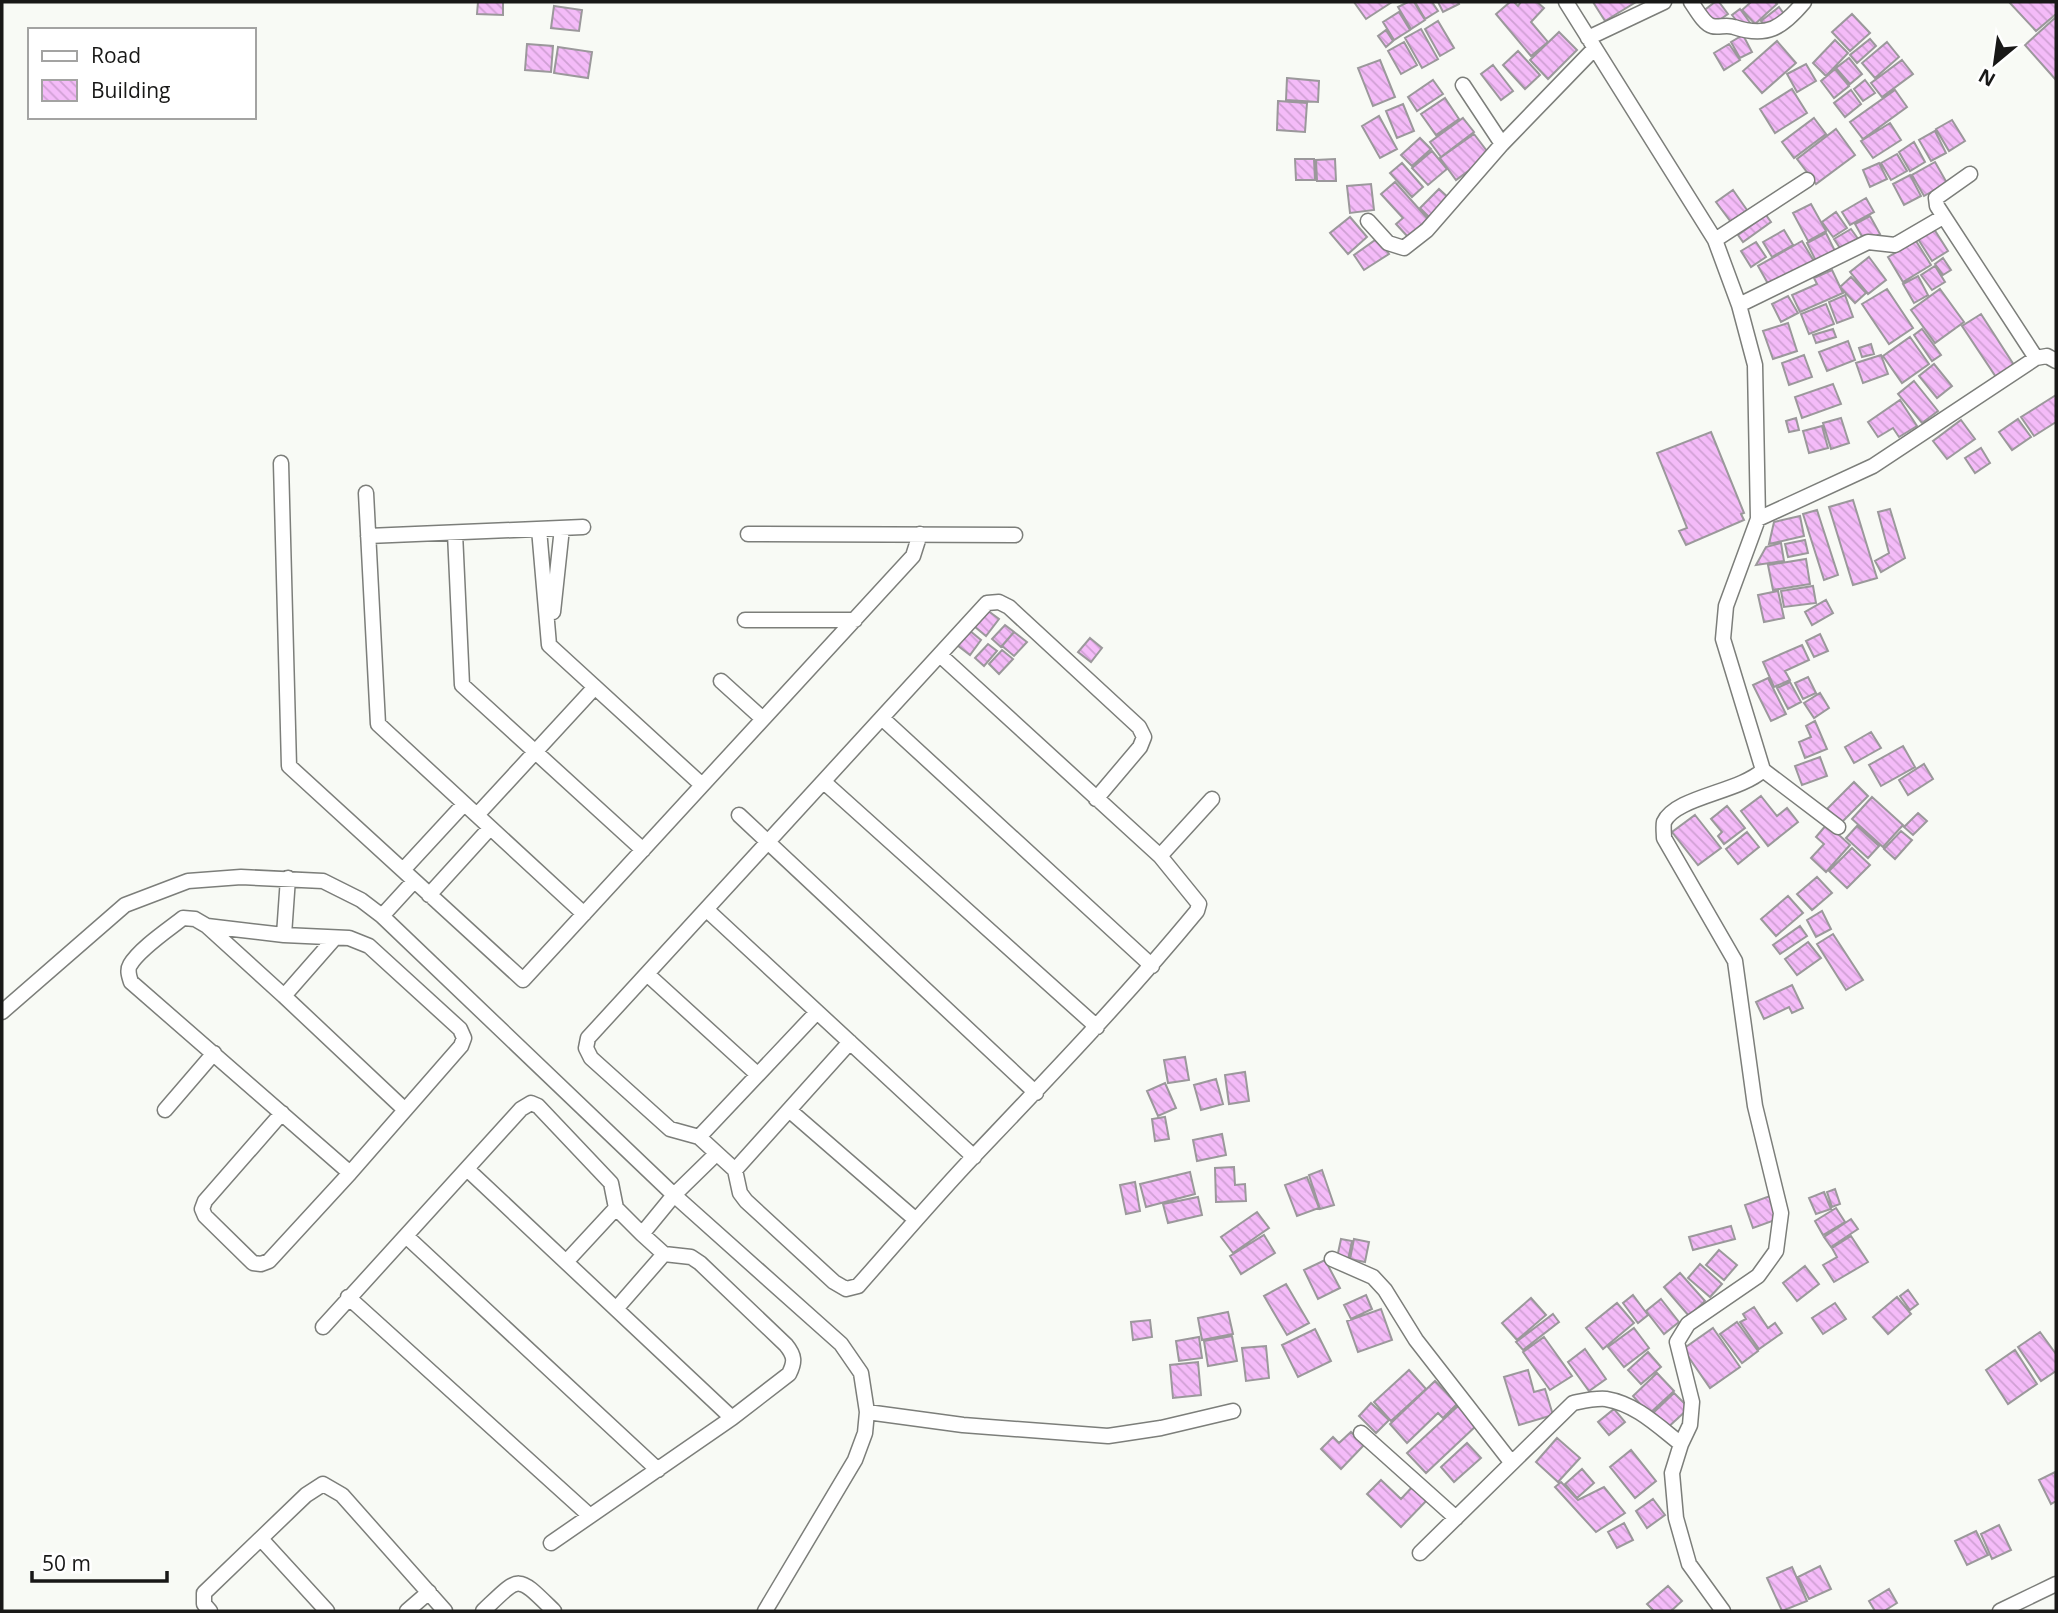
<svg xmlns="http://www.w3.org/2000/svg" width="2058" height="1613" viewBox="0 0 2058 1613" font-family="'Open Sans',sans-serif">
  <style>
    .building { fill: url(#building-back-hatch); stroke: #9b989b; stroke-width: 2 }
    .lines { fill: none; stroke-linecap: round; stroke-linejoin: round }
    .street-casing { stroke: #7c7e7a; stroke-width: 17 }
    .street { stroke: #fff; stroke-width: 14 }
  </style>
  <defs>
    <pattern id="building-back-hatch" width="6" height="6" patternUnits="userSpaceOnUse" patternTransform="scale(1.75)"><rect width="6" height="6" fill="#f4bbf8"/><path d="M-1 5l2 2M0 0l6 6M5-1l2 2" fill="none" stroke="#d0a0d4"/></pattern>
  </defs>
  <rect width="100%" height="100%" fill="#f8faf5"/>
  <path class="building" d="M478,2H503V15L477,14Z
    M1354,2H1392L1366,19Z
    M1408,2H1414L1425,20L1411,29L1398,7Z
    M1415,2H1432L1438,11L1425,19Z
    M1438,2H1458L1459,4L1443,12Z
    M1510,2H1514L1518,6L1521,2H1537L1544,8L1531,22L1548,42L1531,56L1496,14Z
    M1593,2H1636L1605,21Z
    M1715,2H1719L1728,14L1712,25L1702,12Z
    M1751,2H1775L1777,4L1755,24L1742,10Z
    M2009,2H2056V14L2036,31Z
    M554,6L582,10L579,31L551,28Z
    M1779,7L1784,14L1767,27L1761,21Z
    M1740,9L1751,24L1744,30L1732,15Z
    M1399,12L1410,30L1394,40L1383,22Z
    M1852,14L1870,33L1850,51L1832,32Z
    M2056,17V80L2025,45Z
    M1438,21L1454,48L1440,56L1425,29Z
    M1421,29L1438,59L1422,68L1405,38Z
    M1386,30L1393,41L1386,47L1378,36Z
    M1559,32L1577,50L1548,79L1530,60Z
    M1743,35L1752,52L1740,58L1731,42Z
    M1870,39L1876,46L1857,63L1850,55Z
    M1835,40L1848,53L1826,76L1813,63Z
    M1777,41L1796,63L1762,93L1743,71Z
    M1404,42L1417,65L1401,74L1388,51Z
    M1887,42L1899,57L1875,78L1862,63Z
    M527,44L553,46L551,72L525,70Z
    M1729,44L1740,60L1724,70L1714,53Z
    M558,47L592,52L588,78L554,73Z
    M1518,51L1540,75L1525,89L1503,65Z
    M1849,58L1862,74L1850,84L1836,68Z
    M1380,60L1395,97L1373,106L1358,68Z
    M1902,60L1913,74L1882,97L1871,83Z
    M1806,64L1816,81L1797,92L1787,74Z
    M1493,65L1513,91L1501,100L1481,74Z
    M1835,69L1849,86L1834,98L1821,81Z
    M1287,78L1319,81L1318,102L1286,100Z
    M1433,80L1443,94L1417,111L1408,97Z
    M1865,80L1875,93L1863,101L1854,89Z
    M1792,89L1807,113L1775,133L1760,109Z
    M1851,90L1861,104L1845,117L1834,103Z
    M1895,90L1907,107L1863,139L1850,122Z
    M1445,98L1459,119L1436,135L1421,114Z
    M1278,101L1307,103L1305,132L1277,130Z
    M1403,104L1414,131L1397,138L1386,111Z
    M1379,116L1397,149L1380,158L1362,126Z
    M1463,118L1474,132L1441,157L1430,142Z
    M1814,118L1826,134L1794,158L1782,142Z
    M1952,120L1965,141L1949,151L1936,129Z
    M1890,123L1901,140L1873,158L1861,141Z
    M1836,129L1855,155L1816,184L1797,159Z
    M1935,131L1946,153L1931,161L1919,140Z
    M1474,134L1490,155L1456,180L1440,158Z
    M1420,138L1431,149L1412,166L1401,155Z
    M1914,142L1925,162L1910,171L1899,152Z
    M1432,151L1447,169L1428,185L1412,168Z
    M1897,154L1907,171L1891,180L1881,163Z
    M1295,159H1314L1315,180H1296Z
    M1335,159L1336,181H1317L1316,160Z
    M1935,162L1947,183L1924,196L1912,175Z
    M1402,163L1423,187L1412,197L1390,173Z
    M1879,163L1887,179L1870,187L1863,170Z
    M1910,175L1921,196L1904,205L1893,184Z
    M1395,182L1428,219L1408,237L1396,224L1403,218L1381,194Z
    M1371,184L1374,210L1350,213L1347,186Z
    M1439,189L1451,200L1431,219L1420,208Z
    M1733,190L1747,210L1731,222L1716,202Z
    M1866,198L1874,212L1850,225L1842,212Z
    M1811,204L1826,231L1808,241L1793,213Z
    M1836,212L1847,228L1833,237L1822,222Z
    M1766,215L1771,222L1743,242L1738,235Z
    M1870,216L1880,234L1865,242L1855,224Z
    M1350,217L1367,237L1348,254L1330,233Z
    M1851,229L1861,243L1844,254L1834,239Z
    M1934,229L1948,251L1932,261L1918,239Z
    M1784,230L1793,245L1772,257L1763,242Z
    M1826,233L1837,255L1818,265L1807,243Z
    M1378,238L1389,254L1364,270L1354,255Z
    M1802,241L1815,263L1771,289L1758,266Z
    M1916,241L1931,265L1903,282L1888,257Z
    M1756,242L1766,257L1751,267L1741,251Z
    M1869,257L1886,280L1868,294L1850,272Z
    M1943,258L1951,270L1943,275L1935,264Z
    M1935,266L1945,282L1932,290L1921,275Z
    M1832,270L1843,293L1800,312L1792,295L1817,284L1814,278Z
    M1918,276L1928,295L1914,303L1903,284Z
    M1851,277L1866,293L1855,303L1840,287Z
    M1887,289L1913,328L1889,344L1862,304Z
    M1940,289L1964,322L1935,343L1911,310Z
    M1845,295L1853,317L1837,323L1829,302Z
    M1788,296L1798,313L1781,322L1772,304Z
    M1826,304L1834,324L1809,334L1801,314Z
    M1981,314L2014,365L1996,377L1962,326Z
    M1788,323L1797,351L1773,359L1763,331Z
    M1833,329L1836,337L1816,343L1813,335Z
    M1922,329L1941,355L1932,361L1914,335Z
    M1910,337L1929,364L1902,383L1883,356Z
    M1848,341L1855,360L1827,371L1819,352Z
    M1871,344L1874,354L1862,357L1859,348Z
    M1804,355L1812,377L1789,385L1782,363Z
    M1881,355L1888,374L1863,383L1856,363Z
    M1934,364L1952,386L1937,398L1919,376Z
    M1914,381L1938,411L1922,423L1898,394Z
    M1833,384L1841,404L1802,418L1795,397Z
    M2056,395V422L2034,436L2021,417Z
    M1900,400L1917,426L1899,437L1893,428L1878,437L1868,422Z
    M1796,418L1799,430L1789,432L1786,421Z
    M1841,418L1849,443L1831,449L1823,423Z
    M2018,419L2031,437L2012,450L1999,432Z
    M1961,420L1975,439L1947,459L1933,441Z
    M1822,426L1828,448L1809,453L1803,431Z
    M1711,432L1744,513L1741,514L1744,520L1686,545L1679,531L1687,528L1657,453Z
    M1981,448L1990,463L1975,473L1965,458Z
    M1853,500L1877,578L1853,585L1829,507Z
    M1890,509L1905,558L1881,572L1875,561L1889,553L1878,512Z
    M1817,510L1838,575L1824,580L1803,514Z
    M1800,516L1804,536L1769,544L1774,522Z
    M1805,540L1808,553L1788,557L1785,544Z
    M1781,543L1784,561L1756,565L1766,547Z
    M1806,559L1810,584L1773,590L1768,565Z
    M1813,586L1816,603L1784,607L1781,591Z
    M1778,591L1784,618L1764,622L1758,595Z
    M1826,600L1833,613L1812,625L1805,612Z
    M987,610L999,619L986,636L974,626Z
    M1005,625L1014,632L1001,647L992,639Z
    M969,630L981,640L970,655L957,645Z
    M1014,632L1027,642L1014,656L1002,646Z
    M1820,634L1828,651L1814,657L1806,641Z
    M1090,638L1102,648L1091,662L1078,652Z
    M988,644L997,651L984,666L975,658Z
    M1802,645L1809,660L1785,671L1790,680L1774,687L1763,662Z
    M1002,650L1013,659L999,674L989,664Z
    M1808,677L1816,693L1803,699L1795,683Z
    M1768,678L1786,714L1771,721L1753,685Z
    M1790,682L1801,702L1788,709L1777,688Z
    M1820,693L1829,708L1814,718L1804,703Z
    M1815,721L1827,749L1805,758L1799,742L1811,737L1806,726Z
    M1871,732L1881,748L1854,763L1845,747Z
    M1903,746L1915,767L1881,786L1869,765Z
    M1820,757L1827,776L1802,785L1795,766Z
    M1924,764L1933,779L1908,795L1899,780Z
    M1854,782L1868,796L1841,823L1827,809Z
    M1761,796L1777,816L1787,808L1798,822L1768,846L1741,811Z
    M1872,797L1903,825L1883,847L1852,819Z
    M1727,806L1745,828L1724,844L1718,836L1722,832L1711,819Z
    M1918,813L1927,821L1913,835L1904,827Z
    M1695,815L1721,848L1698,865L1672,832Z
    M1827,824L1850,845L1826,872L1811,858L1824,844L1816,837Z
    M1857,826L1879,846L1868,858L1846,838Z
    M1901,831L1912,840L1895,859L1884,849Z
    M1747,832L1759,847L1738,864L1726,849Z
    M1852,848L1870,865L1847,888L1829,871Z
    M1817,877L1832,893L1812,910L1797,894Z
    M1788,896L1803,913L1776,936L1761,919Z
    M1822,911L1831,929L1816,937L1807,920Z
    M1800,926L1807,936L1780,954L1773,945Z
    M1833,934L1863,980L1846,990L1817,944Z
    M1808,942L1821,958L1797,975L1785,959Z
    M1792,985L1803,1008L1792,1013L1789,1007L1764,1019L1756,1002Z
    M1185,1057L1189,1080L1168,1083L1164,1060Z
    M1245,1072L1249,1101L1229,1104L1225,1075Z
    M1216,1079L1223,1104L1201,1110L1194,1085Z
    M1165,1083L1176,1108L1158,1116L1147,1091Z
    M1165,1117L1169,1139L1155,1141L1152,1119Z
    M1222,1134L1226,1155L1197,1161L1193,1140Z
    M1234,1167L1235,1185L1245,1184L1246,1201L1216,1202L1215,1168Z
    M1322,1170L1334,1205L1320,1209L1309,1175Z
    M1190,1172L1195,1194L1146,1207L1140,1184Z
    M1307,1177L1319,1208L1297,1216L1285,1185Z
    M1135,1182L1140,1211L1126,1214L1120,1185Z
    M1835,1189L1840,1204L1832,1207L1827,1192Z
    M1824,1192L1831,1209L1816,1214L1809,1198Z
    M1770,1196L1778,1219L1753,1228L1745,1205Z
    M1198,1197L1202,1215L1168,1223L1163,1204Z
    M1836,1208L1845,1222L1823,1235L1815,1221Z
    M1257,1212L1269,1228L1233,1253L1221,1237Z
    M1851,1219L1858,1229L1831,1247L1824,1237Z
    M1731,1226L1735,1239L1693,1250L1689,1237Z
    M1264,1235L1275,1253L1241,1274L1230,1256Z
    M1851,1236L1868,1262L1834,1282L1823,1265L1837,1257L1832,1248Z
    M1341,1239L1352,1241L1348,1260L1337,1258Z
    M1354,1239L1369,1242L1365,1262L1350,1259Z
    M1719,1250L1737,1265L1724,1280L1706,1265Z
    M1325,1260L1340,1288L1318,1299L1304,1270Z
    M1700,1264L1722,1284L1710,1297L1688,1278Z
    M1805,1266L1819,1284L1797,1301L1783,1283Z
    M1680,1273L1705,1301L1689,1316L1664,1287Z
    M1286,1284L1309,1323L1287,1335L1264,1296Z
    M1908,1290L1918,1304L1910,1310L1900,1296Z
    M1366,1295L1372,1309L1351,1319L1344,1305Z
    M1633,1295L1648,1315L1638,1323L1623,1303Z
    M1897,1297L1911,1314L1888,1334L1873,1317Z
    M1531,1298L1546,1315L1517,1340L1502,1323Z
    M1661,1299L1679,1322L1664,1334L1646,1311Z
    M1617,1303L1634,1323L1603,1349L1586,1328Z
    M1835,1303L1846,1319L1823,1334L1812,1318Z
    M1754,1307L1768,1328L1775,1323L1782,1333L1759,1349L1740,1322L1746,1319L1743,1314Z
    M1381,1309L1392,1340L1358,1352L1347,1321Z
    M1228,1312L1233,1334L1202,1340L1198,1318Z
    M1553,1314L1559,1322L1523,1350L1516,1342Z
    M1150,1320L1152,1337L1133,1340L1131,1322Z
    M1737,1322L1758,1351L1742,1363L1720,1334Z
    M1634,1328L1649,1348L1624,1367L1608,1347Z
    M1713,1328L1740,1367L1710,1388L1683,1349Z
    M1315,1329L1331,1361L1298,1377L1282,1345Z
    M2040,1332L2056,1354V1371L2041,1381L2018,1347Z
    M1232,1336L1237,1361L1208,1366L1204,1341Z
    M1199,1337L1202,1358L1179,1361L1176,1341Z
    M1544,1337L1572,1376L1550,1390L1523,1352Z
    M1266,1346L1269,1378L1246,1381L1242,1348Z
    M1585,1349L1606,1379L1589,1391L1568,1362Z
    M2015,1350L2037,1384L2008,1404L1986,1370Z
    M1648,1352L1661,1367L1641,1384L1628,1370Z
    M1198,1362L1201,1395L1173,1398L1170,1365Z
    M1409,1370L1426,1389L1391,1421L1374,1402Z
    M1528,1370L1534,1392L1545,1389L1553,1415L1519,1425L1504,1377Z
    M1657,1373L1674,1391L1649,1414L1633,1396Z
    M1435,1381L1457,1404L1443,1418L1438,1413L1407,1443L1390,1424Z
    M1674,1393L1689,1408L1665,1430L1651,1415Z
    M1371,1403L1389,1420L1376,1433L1359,1416Z
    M1458,1406L1477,1425L1426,1473L1407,1453Z
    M1614,1409L1625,1422L1609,1435L1598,1422Z
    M1351,1432L1364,1445L1341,1469L1321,1449L1333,1437L1339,1443Z
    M1557,1438L1580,1458L1558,1482L1536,1462Z
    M1467,1443L1481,1458L1454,1482L1441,1467Z
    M1631,1450L1656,1481L1635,1498L1610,1467Z
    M1582,1469L1594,1483L1577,1498L1565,1484Z
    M2055,1472L2056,1501L2051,1504L2039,1480Z
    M1381,1480L1401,1499L1415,1484L1429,1498L1401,1527L1367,1494Z
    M1561,1482L1578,1500L1604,1487L1625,1513L1596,1532L1555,1487Z
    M1653,1499L1665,1515L1647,1528L1636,1511Z
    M1624,1523L1633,1540L1617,1548L1608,1532Z
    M1999,1525L2011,1550L1992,1559L1981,1534Z
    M1976,1531L1988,1555L1967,1565L1955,1541Z
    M1820,1566L1831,1589L1809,1599L1798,1577Z
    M1792,1567L1807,1601L1782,1611L1767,1578Z
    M1668,1586L1682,1601L1671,1611H1654L1647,1604Z
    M1889,1589L1897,1603L1884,1611H1875L1869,1601Z"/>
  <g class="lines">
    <g class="street-casing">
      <path id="street" d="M1566,2L1715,240L1739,305L1755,365L1758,519L1726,606L1723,639L1763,770C1740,792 1675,797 1664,822C1663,826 1664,834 1664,838L1735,961L1755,1106L1781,1213L1776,1251L1758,1276L1688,1324L1677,1342L1692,1402L1690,1425L1681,1444L1672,1473L1676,1518L1689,1564L1723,1611
        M1691,2C1696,9 1704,24 1712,26C1719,28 1726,24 1734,27C1767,38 1782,28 1804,2
        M1588,38L1664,2
        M1463,85L1502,144
        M1970,174L1936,198L1937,206L2036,358
        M1368,221L1388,243L1404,248L1427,230L1502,144L1594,49
        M1715,240L1807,180
        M1739,305L1868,242L1895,245L1943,217
        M281,463L289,766L523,980L913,556L920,534
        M366,493L378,724L584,914
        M1758,519L1873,466L2036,358L2047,356L2056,361
        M539,529L549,645L702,785
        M455,533L462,685L643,850
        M748,534L1015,535
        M368,536L583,527
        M553,612L562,528
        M745,620H855
        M941,656L1160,856L1199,904L1197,911C1127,996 1051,1075 975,1155C935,1197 897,1242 858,1286L846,1289L834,1282L746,1201L740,1193L735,1170L699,1137L670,1129L591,1058L586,1048L588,1038L987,603L999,602L1009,607L1139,727L1144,737L1140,747L1096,799
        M721,681L763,719
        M883,719L1152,966
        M1763,770L1838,827
        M824,782L1097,1027
        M477,815L595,687
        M739,815L1036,1093
        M1160,856L1212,799
        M403,870L464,804
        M429,895L490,828
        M707,910L974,1157
        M382,916L414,881
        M207,926L284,996
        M284,935L288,878
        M334,939L284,996L404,1109
        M647,974L757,1074
        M2,1012L125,905L188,881L241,877L323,881L361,900L382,916L674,1195L841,1344L861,1373L867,1412L865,1433L855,1460L765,1611
        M165,1110L214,1053
        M789,1110L916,1220
        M282,1113L205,1201L202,1209L205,1216L253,1263L261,1264L269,1261L350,1173L461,1046L464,1038L460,1029L369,946L349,938L284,935L207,926L195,919L183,918C169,929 139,949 130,965C127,970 129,976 131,982L350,1173
        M699,1137L817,1012
        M467,1169L732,1418
        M735,1170L850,1042
        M642,1234L674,1195L716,1154
        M406,1236L658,1470
        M1332,1259L1373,1277L1385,1290L1416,1340L1511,1462
        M566,1262L616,1208
        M348,1297L589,1515
        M616,1309L664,1254
        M323,1327L521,1109L531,1103L538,1106L611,1183L616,1208L642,1234L664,1254L691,1257L700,1263L786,1345C795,1356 795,1362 789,1374L732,1418L551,1543
        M867,1412L963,1425L1108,1436L1161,1428L1233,1411
        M1361,1433L1456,1518
        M262,1540L327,1611
        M1420,1553L1573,1403C1583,1401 1595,1398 1606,1399C1636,1404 1658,1426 1681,1444
        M210,1611L204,1604V1593L306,1495L323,1484L342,1495L445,1611
        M407,1611L429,1592
        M483,1611C521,1575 516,1574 554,1611
        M2000,1611L2056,1584"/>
    </g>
    <use href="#street" class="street"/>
  </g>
  <rect width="2058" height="1613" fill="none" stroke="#181817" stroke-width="7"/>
  <rect x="28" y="28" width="228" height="91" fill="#ffffff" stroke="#a3a3a2" stroke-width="2"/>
  <rect x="42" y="51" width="35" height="10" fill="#ffffff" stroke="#a3a3a2" stroke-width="2"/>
  <text x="91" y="63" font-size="21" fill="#181817">Road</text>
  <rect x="42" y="80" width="35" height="21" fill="url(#building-back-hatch)" stroke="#a3a3a2" stroke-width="2"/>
  <text x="91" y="98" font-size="21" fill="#181817">Building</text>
  <g transform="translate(1995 63) rotate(209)" stroke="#ffffff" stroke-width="5" paint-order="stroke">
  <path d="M0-5L12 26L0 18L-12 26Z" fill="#181817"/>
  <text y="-10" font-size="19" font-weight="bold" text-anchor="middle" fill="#181817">N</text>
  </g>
  <path d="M32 1571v10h135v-10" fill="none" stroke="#181817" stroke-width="3.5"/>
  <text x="42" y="1571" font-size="21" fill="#181817" stroke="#ffffff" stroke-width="5" paint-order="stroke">50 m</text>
</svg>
